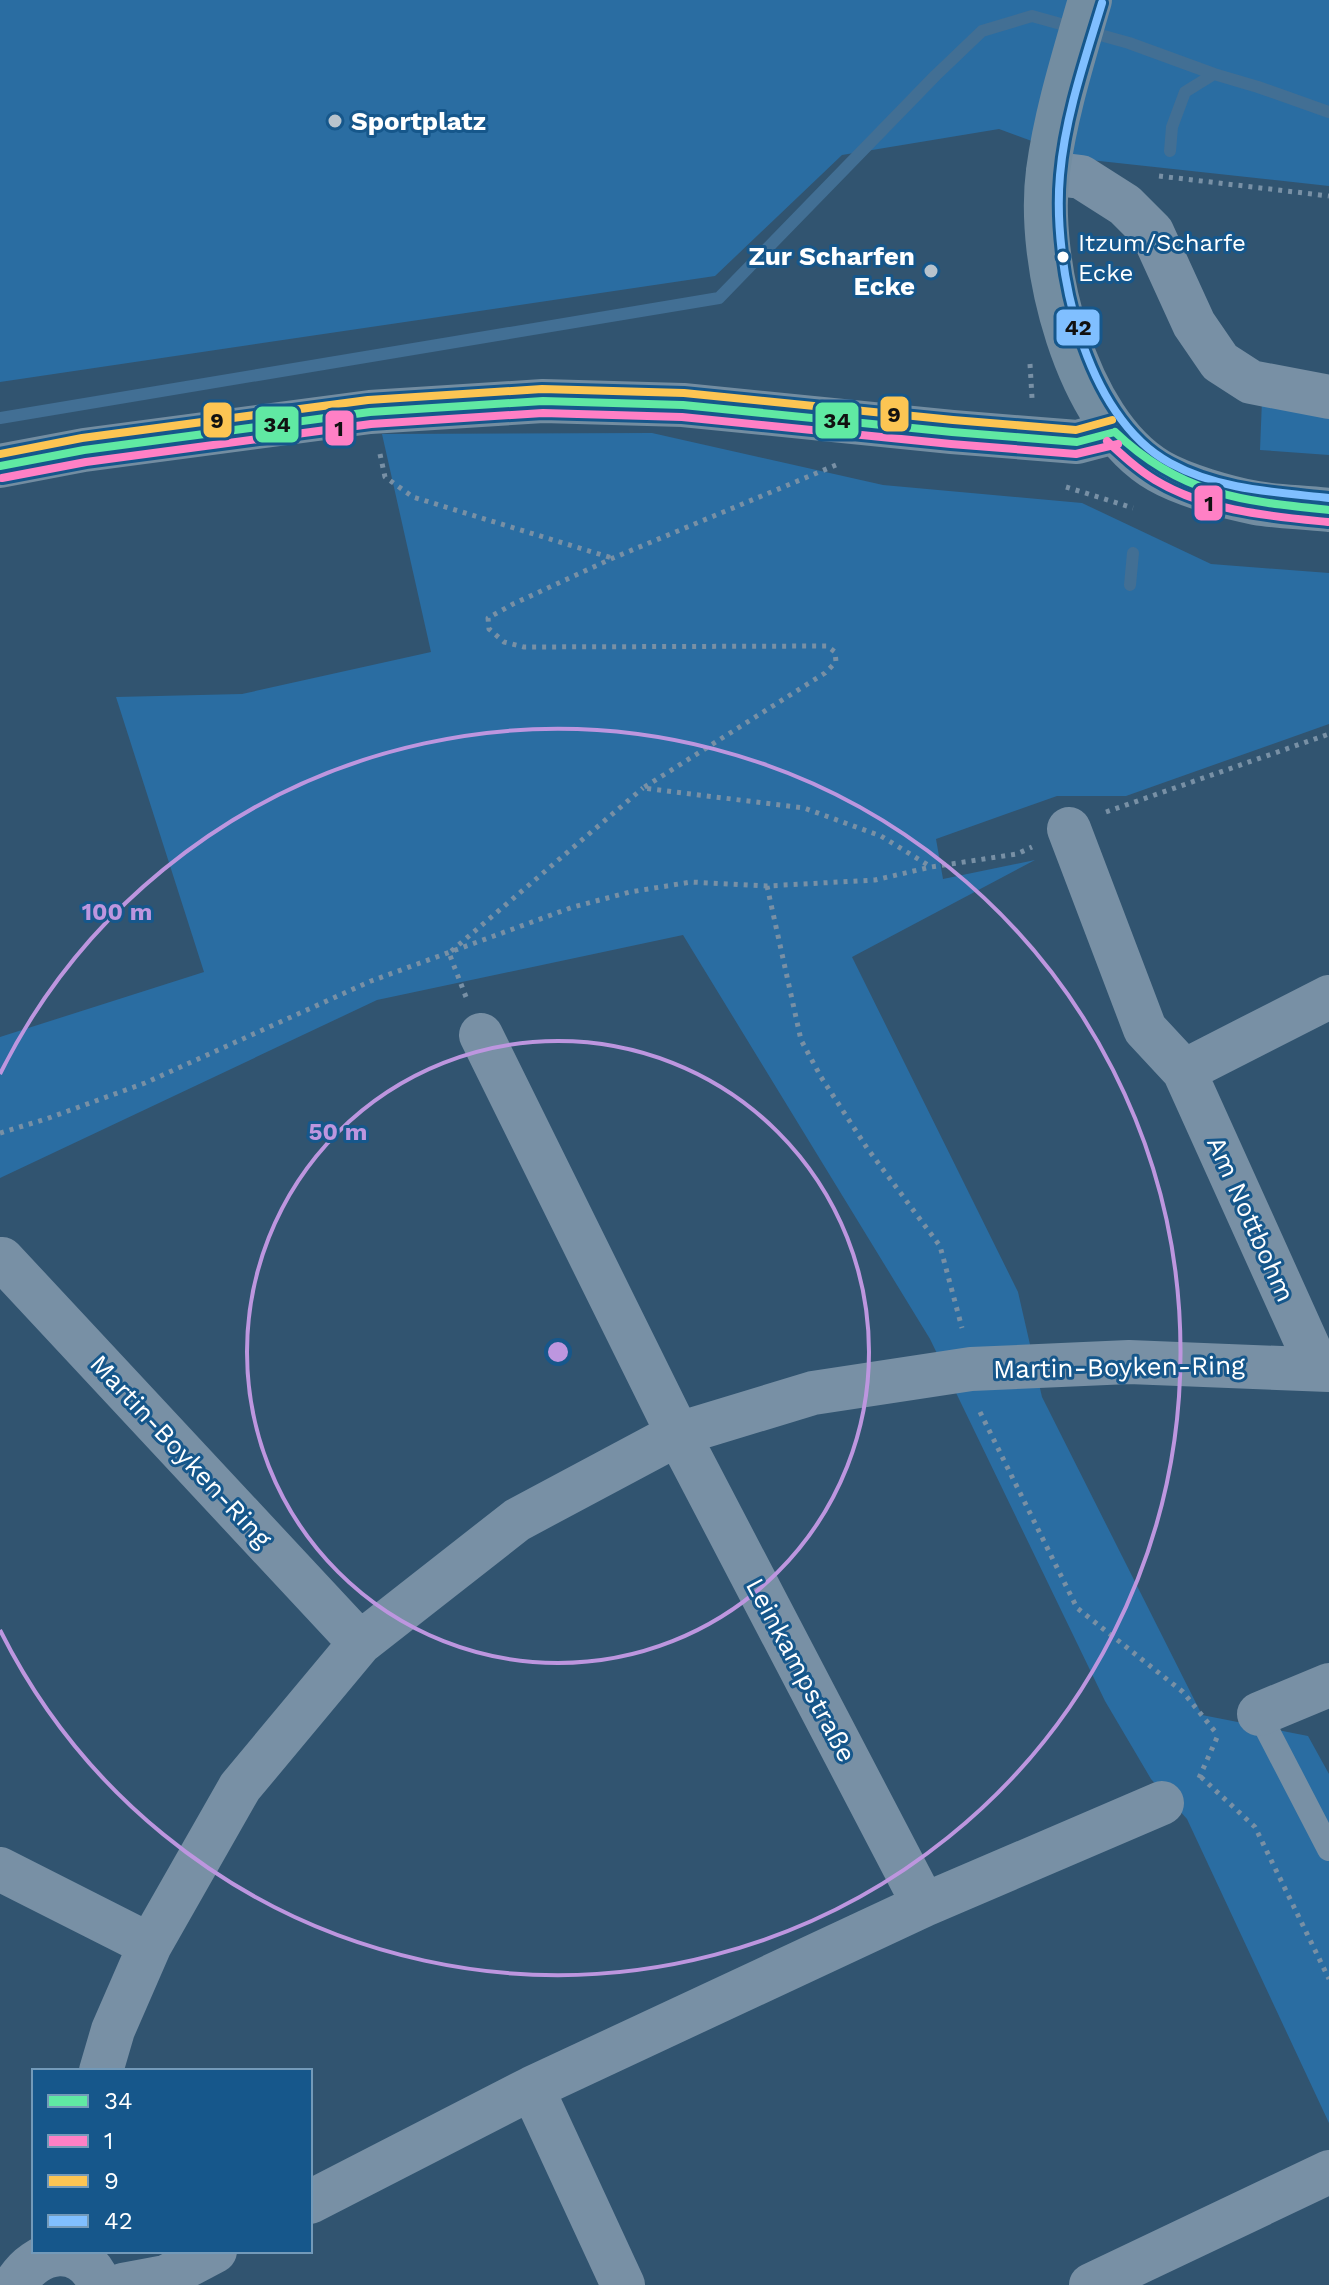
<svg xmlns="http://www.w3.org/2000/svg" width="1329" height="2285" viewBox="0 0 1329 2285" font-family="'Work Sans',sans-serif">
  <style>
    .green { fill: #2a6da2 }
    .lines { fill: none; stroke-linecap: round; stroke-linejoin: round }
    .stream { stroke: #426f94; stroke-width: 12 }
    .path { stroke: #7890a5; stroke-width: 5; stroke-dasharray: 4 6; stroke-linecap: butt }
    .lane { stroke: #7890a5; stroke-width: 24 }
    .street { stroke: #7890a5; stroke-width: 44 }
    .secondary { stroke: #738da1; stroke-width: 44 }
    .bus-1-casing { stroke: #16578b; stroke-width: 14 }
    .bus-2-casing { stroke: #16578b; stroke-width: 14 }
    .bus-3-casing { stroke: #16578b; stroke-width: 14 }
    .bus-4-casing { stroke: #16578b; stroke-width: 14 }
    .bus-1 { stroke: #60e9a3; stroke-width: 8 }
    .bus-2 { stroke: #ff80c5; stroke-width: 8 }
    .bus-3 { stroke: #fcc553; stroke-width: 8 }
    .bus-4 { stroke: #80bfff; stroke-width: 8 }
    .ring { fill: none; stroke: #bd96df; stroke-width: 4 }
    .poi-dot { fill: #b7c3cd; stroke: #16578b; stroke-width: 3 }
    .bus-dot { fill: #fff; stroke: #16578b; stroke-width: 3 }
    .labels { text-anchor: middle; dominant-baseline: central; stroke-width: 6; stroke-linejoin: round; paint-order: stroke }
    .bus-label { font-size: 24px; fill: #fff; stroke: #16578b; text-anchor: start }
    .poi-label { font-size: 26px; font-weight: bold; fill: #fff; stroke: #16578b; text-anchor: start }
    .street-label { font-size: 26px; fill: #fff; stroke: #16578b }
    .centre { fill: #bd96df; stroke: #16578b; stroke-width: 4 }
    .ring-label { font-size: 24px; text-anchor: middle; font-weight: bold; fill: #bd96df; stroke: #16578b; stroke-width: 6; stroke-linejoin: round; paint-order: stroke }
    .line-badge { stroke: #16578b; stroke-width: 3 }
    .pale-badge-label { font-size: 22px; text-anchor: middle; font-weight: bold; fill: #111 }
  </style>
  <rect width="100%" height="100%" fill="#315470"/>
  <path class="green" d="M0,0H1329V186L1081,159L999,129L842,155L715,276L0,382Z
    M1262,400L1329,405V455L1260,450Z
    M652,433L883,485L1082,503L1211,564L1329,573V724L1126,796H1057L936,839L943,879L1035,860L852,957L1018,1292L1042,1397L1202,1715L1308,1736L1329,1774V2123L1187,1819L1151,1779L1105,1701L930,1339L683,935L377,1000L0,1178V1037L204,972L116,697L242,694L431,652L382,434Z"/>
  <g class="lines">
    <path class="stream" d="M1170,151L1172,127L1185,92L1214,74L1258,87L1329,112
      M0,418L719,298L935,76L982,31L1032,16L1129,43L1214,74
      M1130,585L1133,553"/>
    <path class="path" d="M1159,176L1329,196
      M1030,364L1032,398
      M380,454L385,477L413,497L612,558
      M836,465L613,558L513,604L488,618L489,629L504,642L524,647L827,646L835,652L836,662L825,673L643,788L804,808L881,836L931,867
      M1066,487L1133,508
      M1106,812L1329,734
      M767,886L801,1040L821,1077L867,1148L940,1246L962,1328
      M466,997L449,953L643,788
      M0,1133L46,1119L145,1083L371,981L573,907L630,892L691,882L767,886L875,880L931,867L1017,854L1032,847
      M980,1412L1077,1608L1183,1692L1217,1734
      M1201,1777L1255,1827L1329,1979
      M1199,1778L1219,1733"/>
    <path class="lane" d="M1259,1714L1329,1849"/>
    <path class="street" d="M1048,173L1081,177L1125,205L1152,232L1194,324L1220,362L1251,382L1329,397
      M1069,829L1145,1029L1184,1071L1318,1368
      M481,1035L678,1434L924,1905L532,2088
      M1184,1071L1329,997
      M2,1259L360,1643
      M1259,1714L1329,1685
      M0,1869L150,1945
      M924,1905L1162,1803
      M101,2071L113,2030L150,1945L240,1787L360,1643L517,1520L678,1434L813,1393L971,1369L1129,1362L1329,1370
      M310,2202L532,2088L623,2285
      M15,2285C36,2247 83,2241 100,2285
      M123,2285L166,2277L215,2251
      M1091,2285L1329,2172"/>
    <path class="secondary" d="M1090,0C1074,56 1056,112 1048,171C1036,261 1075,422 1159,471C1183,485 1229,498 1256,503C1280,507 1305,507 1329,510
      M0,466L84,450L370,412L543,401L683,405L952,432L1077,442L1115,432"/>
    <g class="bus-1-casing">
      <path id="bus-1" d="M1115,432C1181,495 1242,501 1329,510
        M0,466L84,450L370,412L543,401L683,405L952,432L1077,442L1115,432"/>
    </g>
    <g class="bus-2-casing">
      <path id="bus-2" d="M1107,441C1122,455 1137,469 1155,480C1206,511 1269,516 1328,522
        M2,478L86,462L371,424L543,413L682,417L951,444L1076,454L1118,444"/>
    </g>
    <g class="bus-3-casing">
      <path id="bus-3" d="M0,454L82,438L368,400L542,389L684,393L953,420L1076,430L1112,420"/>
    </g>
    <g class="bus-4-casing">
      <path id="bus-4" d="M1102,3C1085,59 1065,117 1060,175C1052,264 1084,417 1170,463C1219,490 1275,492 1329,498"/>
    </g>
    <use href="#bus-1" class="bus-1"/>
    <use href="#bus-2" class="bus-2"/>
    <use href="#bus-3" class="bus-3"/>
    <use href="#bus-4" class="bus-4"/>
  </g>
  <g class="ring">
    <circle cx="558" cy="1352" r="311"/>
    <path d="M0 1074A623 623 0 1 1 0 1630"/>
  </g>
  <g class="poi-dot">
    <circle cx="335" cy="121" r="8"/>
    <circle cx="931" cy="271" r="8"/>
  </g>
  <circle class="bus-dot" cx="1063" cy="257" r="7"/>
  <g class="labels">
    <g class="bus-label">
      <text x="1078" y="243">Itzum/Scharfe<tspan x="1078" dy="30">Ecke</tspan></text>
    </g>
    <g class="poi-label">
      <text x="351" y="121">Sportplatz</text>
      <text x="915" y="256" text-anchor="end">Zur Scharfen<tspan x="915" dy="30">Ecke</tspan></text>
    </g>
    <g class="street-label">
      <text transform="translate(1251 1219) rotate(66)">Am Nottbohm</text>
      <text transform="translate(1119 1367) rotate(-1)">Martin-Boyken-Ring</text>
      <text transform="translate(181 1451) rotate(47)">Martin-Boyken-Ring</text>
      <text transform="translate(801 1670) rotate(62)">Leinkampstraße</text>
    </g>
  </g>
  <circle cx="558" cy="1352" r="12" class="centre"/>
  <g class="ring-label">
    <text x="117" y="920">100 m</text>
    <text x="338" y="1140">50 m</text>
  </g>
  <g class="line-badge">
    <rect x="1055" y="308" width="46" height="39" rx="8" fill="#80bfff"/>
    <rect x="879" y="395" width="31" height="38" rx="8" fill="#fcc553"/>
    <rect x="202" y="401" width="31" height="38" rx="8" fill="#fcc553"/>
    <rect x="814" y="401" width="46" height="39" rx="8" fill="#60e9a3"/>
    <rect x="254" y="405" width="46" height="39" rx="8" fill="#60e9a3"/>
    <rect x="324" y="409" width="31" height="38" rx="8" fill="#ff80c5"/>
    <rect x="1193" y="484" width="31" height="38" rx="8" fill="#ff80c5"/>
  </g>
  <g class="pale-badge-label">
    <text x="1078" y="335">42</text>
    <text x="894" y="422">9</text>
    <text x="217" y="428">9</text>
    <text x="837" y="428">34</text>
    <text x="277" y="432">34</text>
    <text x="339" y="436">1</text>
    <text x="1209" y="511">1</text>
  </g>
  <rect x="32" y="2069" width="280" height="184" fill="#16578b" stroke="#739ab9" stroke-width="2"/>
  <rect x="48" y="2095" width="40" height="12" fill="#60e9a3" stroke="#739ab9" stroke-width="2"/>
  <text x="104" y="2109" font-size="24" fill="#ffffff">34</text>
  <rect x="48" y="2135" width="40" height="12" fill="#ff80c5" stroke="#739ab9" stroke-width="2"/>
  <text x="104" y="2149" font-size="24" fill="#ffffff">1</text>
  <rect x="48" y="2175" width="40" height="12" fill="#fcc553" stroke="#739ab9" stroke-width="2"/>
  <text x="104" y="2189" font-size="24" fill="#ffffff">9</text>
  <rect x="48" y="2215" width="40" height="12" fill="#80bfff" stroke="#739ab9" stroke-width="2"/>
  <text x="104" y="2229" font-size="24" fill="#ffffff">42</text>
</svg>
